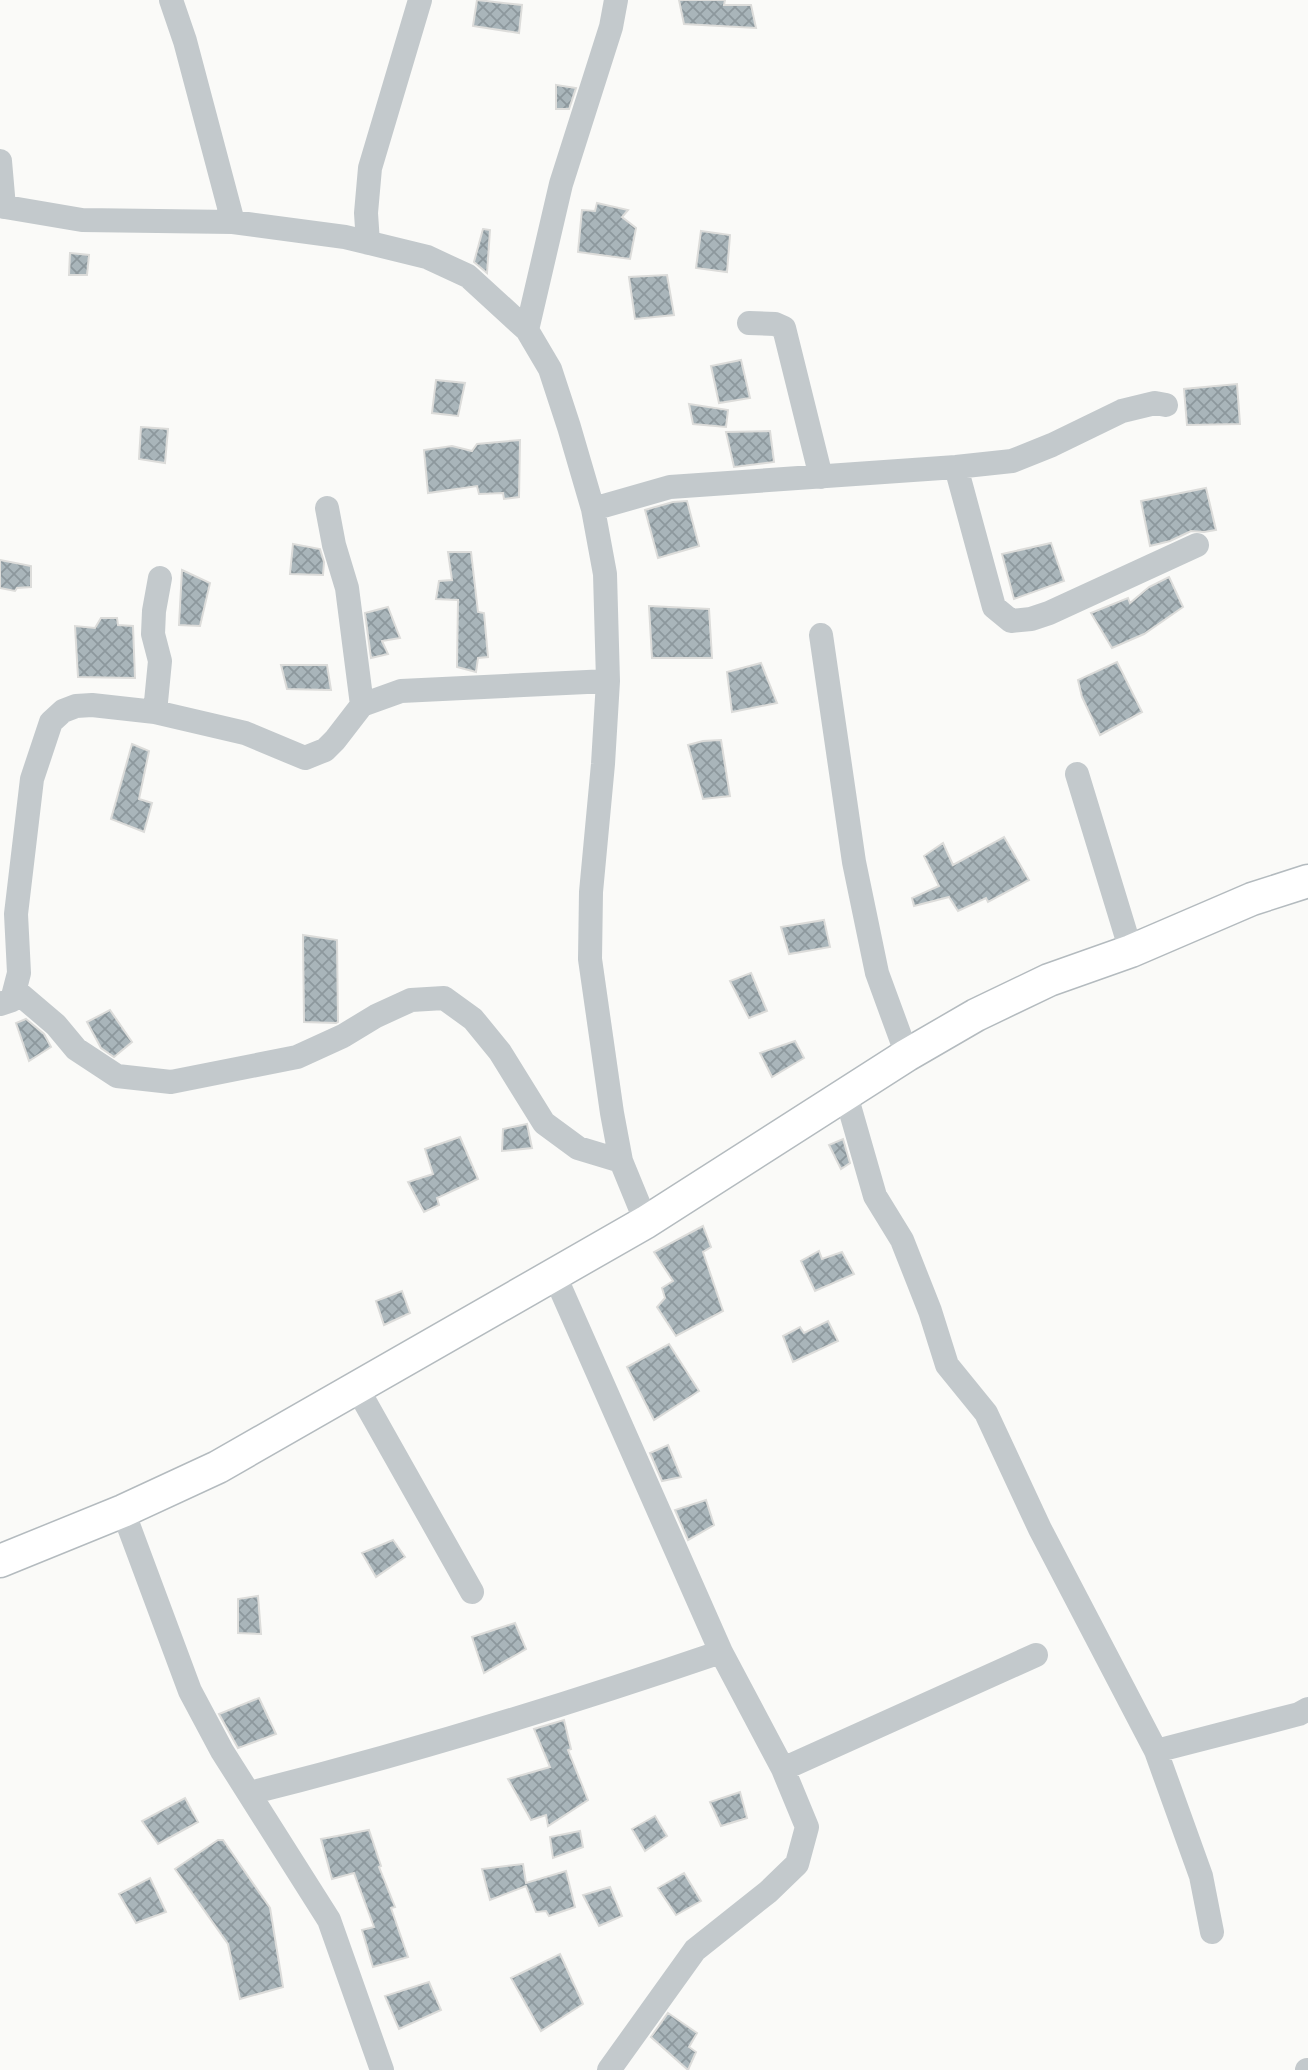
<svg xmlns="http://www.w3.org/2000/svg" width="1308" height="2070" viewBox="0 0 1308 2070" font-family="Cabin,sans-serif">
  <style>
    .building { fill: url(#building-cross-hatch); stroke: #dcdcda; stroke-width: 2 }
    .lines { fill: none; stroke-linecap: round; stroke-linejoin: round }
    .major-casing { stroke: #b4bbbf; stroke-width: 35 }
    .minor { stroke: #c3c9cc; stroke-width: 24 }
    .major { stroke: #fff; stroke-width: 32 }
  </style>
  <defs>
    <pattern id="building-cross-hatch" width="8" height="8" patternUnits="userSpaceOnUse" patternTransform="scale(1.75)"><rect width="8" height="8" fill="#a9b5ba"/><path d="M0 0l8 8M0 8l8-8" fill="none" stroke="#8d989d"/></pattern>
  </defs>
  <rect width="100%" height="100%" fill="#fafaf8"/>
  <path class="building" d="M477,0L522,5L519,33L473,26Z
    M679,0H725L724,5H751L756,28L684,24Z
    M556,85L576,88L569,109H556Z
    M597,203L628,210L622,217L636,228L630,259L578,252L582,210L595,211Z
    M483,229L490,230L487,273L474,262Z
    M701,231L730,235L727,272L696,268Z
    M70,253L89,255L87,275H69Z
    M667,275L674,315L635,319L629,277Z
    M741,360L750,398L719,403L711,366Z
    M436,380L465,383L458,416L432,413Z
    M1237,384L1240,424L1187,425L1184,389Z
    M689,404L728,410L726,427L693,424Z
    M141,427L168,429L165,463L139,459Z
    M770,431L774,462L734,467L726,432Z
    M520,440L519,497L504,499L503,493L479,494L477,486L428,493L424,450L452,446L472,451L477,444Z
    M1206,488L1216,530L1204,532L1191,531L1170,541L1150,546L1141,501Z
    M687,501L699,546L658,558L645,510L673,502Z
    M1051,543L1064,581L1014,599L1002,554Z
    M293,544L320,549L324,562L323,575L290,574Z
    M448,552H471L478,612L484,613L488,657L478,658L476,672L457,667L458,600L436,599L439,581L452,580Z
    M0,560L31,566V587L17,588L15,591L0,588Z
    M182,570L210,583L200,626L179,625Z
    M1169,577L1183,607L1144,634L1112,648L1091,613L1128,598L1130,603L1149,587Z
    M649,606L709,609L712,658H652Z
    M388,607L400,638L382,641L388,654L371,658L365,613Z
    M101,618H117L118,625L133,626L135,678L78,677L75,626L95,628Z
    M1117,662L1142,712L1100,735L1082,697L1078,680Z
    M761,663L777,703L732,712L727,672Z
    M281,665H327L331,690L287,689Z
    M721,740L730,796L703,799L688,745L703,741Z
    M132,744L149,751L139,799L152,803L144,832L111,819Z
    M1004,837L1029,880L988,902L986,898L958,911L949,897L914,906L912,898L939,886L924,856L943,843L953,865Z
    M824,920L830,947L789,954L781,927Z
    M303,935L337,940L338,1022L336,1023L304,1022Z
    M751,973L767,1011L749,1018L730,981Z
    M110,1010L132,1042L114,1057L101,1048L87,1022Z
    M26,1019L44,1034L51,1047L29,1061L16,1023Z
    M795,1041L804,1058L772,1077L760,1053Z
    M527,1124L532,1148L502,1151L503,1129Z
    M460,1137L478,1179L437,1198L439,1205L424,1212L408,1182L433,1174L425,1149Z
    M843,1139L850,1163L841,1169L829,1145Z
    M703,1226L711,1247L703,1252L723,1311L676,1336L657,1307L665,1298L662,1288L673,1281L654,1252Z
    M819,1251L822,1259L842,1252L854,1274L815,1291L801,1261Z
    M402,1291L410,1313L384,1325L376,1301Z
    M828,1321L838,1341L793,1362L783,1336L800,1327L804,1333Z
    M669,1344L699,1391L654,1420L627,1367Z
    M668,1445L681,1477L662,1481L650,1453Z
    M706,1500L714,1525L688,1540L675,1510Z
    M393,1540L405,1557L376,1577L362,1553Z
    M258,1596L261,1634L238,1633V1599Z
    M515,1623L526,1649L484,1673L472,1637Z
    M259,1698L276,1734L238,1748L219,1714Z
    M564,1720L571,1749L568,1750L588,1800L548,1826L546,1815L531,1820L508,1779L550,1767L534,1729Z
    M740,1792L747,1818L721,1826L710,1802Z
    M185,1798L198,1822L158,1844L142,1821Z
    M655,1816L667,1836L645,1851L632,1829Z
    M369,1830L381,1866L379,1867L395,1907L391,1908L408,1957L373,1967L362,1930L374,1927L354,1873L332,1879L321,1839Z
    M580,1831L583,1847L553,1858L550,1837Z
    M218,1840H223L270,1908L283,1987L240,1999L228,1944L175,1869Z
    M523,1864L526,1883L566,1871L575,1907L549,1916L546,1911L536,1912L526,1886L490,1900L482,1869Z
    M684,1873L701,1901L676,1915L658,1888Z
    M150,1878L166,1912L136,1923L119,1894Z
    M610,1887L622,1916L599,1926L583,1895Z
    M560,1954L583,2004L541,2031L511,1978Z
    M429,1982L441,2010L399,2029L385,1996Z
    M668,2013L697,2033L689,2047L696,2052L688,2070L651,2037Z"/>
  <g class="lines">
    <g class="major-casing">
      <path id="major" d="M0,1561L123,1511L218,1467L646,1222L907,1055L976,1015L1049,980L1131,951L1252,899L1308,881"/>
    </g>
    <path class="minor" d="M171,0L185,41L233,222
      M0,161L4,207
      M0,206L82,220L233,222L345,237L427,257L468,276L527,330L550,369L569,427L593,509L605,574L608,681L603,764L591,892L590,959L612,1113L621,1161L646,1222
      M368,243L366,213L370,168L420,0
      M749,323L775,324L784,328L821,477
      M527,330L561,184L611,27L616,0
      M956,467L994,607L1011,621L1031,619L1049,613L1197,545
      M327,508L334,545L347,588L362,705
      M593,509L670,487L956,467L1012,461L1052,445L1122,411L1155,403L1166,405
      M821,635L854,862L877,973L907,1055
      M155,712L160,661L153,634L154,611L160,578
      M1077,774L1131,951
      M16,991L56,1025L76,1049L117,1076L171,1082L297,1057L343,1036L376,1016L411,1000L444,998L473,1019L500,1052L544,1123L578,1148L621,1161
      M0,1004L12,1000L19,973L16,914L32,779L51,722L63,711L76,706L92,705L155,712L245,733L305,758L325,750L335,740L362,705L401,691L608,681
      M846,1095L875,1196L902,1240L930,1311L947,1365L986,1413L1040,1529L1156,1751L1201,1876L1212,1932
      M555,1276L721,1652L783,1769L807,1827L797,1864L768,1892L695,1950L609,2070
      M357,1388L472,1592
      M123,1511L190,1691L222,1751L329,1920L382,2070
      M1156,1751L1299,1714L1308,1709
      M783,1769L1036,1655
      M250,1793C409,1753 566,1705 721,1652
      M1307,2070H1308"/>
    <use href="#major" class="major"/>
  </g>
</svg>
